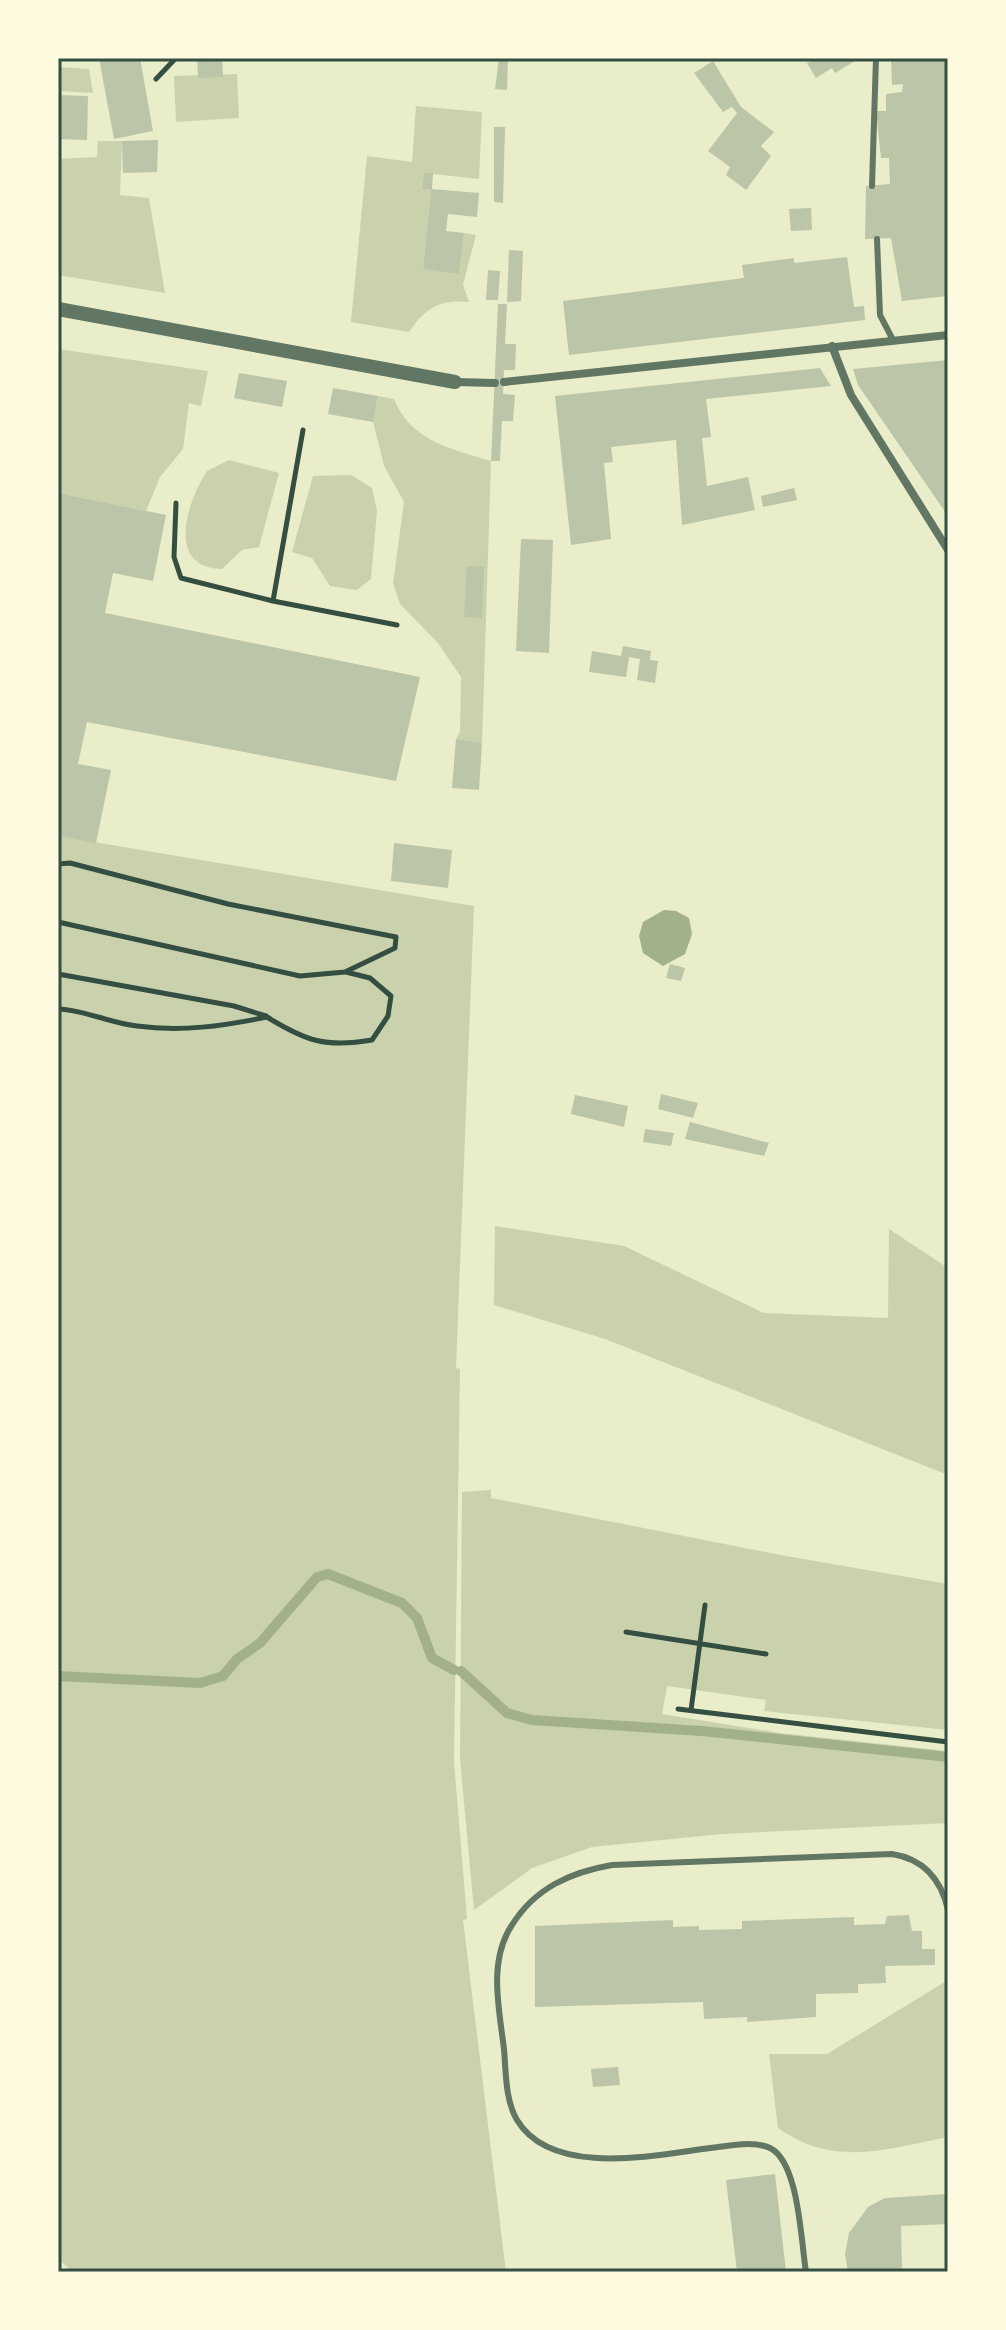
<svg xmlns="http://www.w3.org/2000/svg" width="1006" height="2330" viewBox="0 0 1006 2330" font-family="Commissioner,sans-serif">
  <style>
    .green { fill: #cad2ad }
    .water { fill: #a3b18a }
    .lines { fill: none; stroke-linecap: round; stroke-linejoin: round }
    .stream { stroke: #a3b18a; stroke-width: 10 }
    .building { fill: #bcc5a7 }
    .path { stroke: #344e41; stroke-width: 5 }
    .service { stroke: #617663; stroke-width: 6 }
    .minor { stroke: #617663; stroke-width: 8 }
    .tertiary { stroke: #617663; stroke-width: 14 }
    .neatline { fill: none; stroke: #344e41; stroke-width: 3 }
  </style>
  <rect width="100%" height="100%" fill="#e9edc9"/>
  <path class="green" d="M58,67L89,69L93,93L58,91Z
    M237,74L239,118L176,122L174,76Z
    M416,106L482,112L479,179L424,173L422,188L431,189L423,269L459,273L464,233L476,235L463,285L469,302C440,299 425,308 409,332L351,322L367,156L412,162Z
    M98,141H122L120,195L149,198L165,293L58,275V159L97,157Z
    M58,349L208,371L201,406L189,403L183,449L160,477L146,511L58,493Z
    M378,396L394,399C411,441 451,449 491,461L482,743L456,739L460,732L461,677L438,643L400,604L393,583L404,502L384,466L373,422Z
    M229,460L279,473L259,547L242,550L222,569C165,568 187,502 207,471Z
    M351,475L372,488L377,511L371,579L357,590L330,586L312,558L292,552L313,476Z
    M58,836L474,906L456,1368L460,1369L454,1761L467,1919L463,1920L506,2272H73L58,2259Z
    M495,1226L624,1246L764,1313L888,1318L889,1229L948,1268V1475L605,1339L494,1305Z
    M491,1490V1498L786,1556L948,1584V1730L764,1711L766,1700L667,1686L662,1714L780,1733L948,1751V1823L722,1834L592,1847L532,1868L474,1910L460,1759L462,1492Z
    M948,1980V2137C886,2149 835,2168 778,2128L769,2054H827Z"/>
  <path class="water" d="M664,910L676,911L689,918L692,934L685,954L663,966L643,953L639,936L643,922Z"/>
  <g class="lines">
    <path class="stream" d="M461,1671L507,1713L532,1720L702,1731L948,1757
      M58,1676L200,1683L223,1676L237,1659L260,1643L317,1577L328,1574L402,1603L417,1618L432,1658L454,1670"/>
  </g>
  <path class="building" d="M99,58H140L153,131L114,139Z
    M197,58H222L223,77L198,78Z
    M499,58H508L507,90L495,89Z
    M809,58H860L835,73L832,68L816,78L807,63L811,61Z
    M891,58H947L948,61V296L902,301L891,238L865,239L866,186L890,184L889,158H881L876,111H886V94L902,92L903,84L892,85Z
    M713,61L741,107L774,132L761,146L771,156L746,190L726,175L730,167L708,151L737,113L732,107L723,112L694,73Z
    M58,95L88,96L87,140L58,139Z
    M494,127H505L503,203L494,202Z
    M158,140L157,172L123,173L122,141Z
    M424,173H433L432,189L479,193L477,217L448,214L446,231L464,233L459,274L423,269L431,189H422Z
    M811,208L812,230L791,231L789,209Z
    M509,250L523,251L521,301L507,302Z
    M847,257L854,307L864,306L865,320L569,355L563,301L744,278L742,265L794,258V263Z
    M488,270L500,271L498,300H486Z
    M498,304H507L505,344H516L515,370H504L503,394L515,395L513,421H502L500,461H491Z
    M948,360V516L858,385L853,369Z
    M820,368L831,386L706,399L711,437L702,438L707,486L748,477L755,510L682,525L676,440L611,447L613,462L604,463L611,539L571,545L555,396Z
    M239,373L287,381L282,407L234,398Z
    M333,388L378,396L373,422L328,414Z
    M794,488L797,500L763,507L761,496Z
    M58,493L166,515L153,581L113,573L105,613L420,677L396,781L87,722L78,764L111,770L96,843L58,836Z
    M521,539L553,540L549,653L516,651Z
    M467,566L484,567L482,618L464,617Z
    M623,646L651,651L650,660L658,661L655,683L637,680L640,659L629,657L626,677L589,672L592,651L621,656Z
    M456,739L482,743L479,790L452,788Z
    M394,843L452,850L448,888L391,881Z
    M670,964L685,968L681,981L666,978Z
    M661,1094L698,1103L693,1118L658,1109Z
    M575,1095L628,1106L624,1127L571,1114Z
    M690,1122L769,1143L764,1156L685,1139Z
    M645,1129L674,1133L671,1146L643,1142Z
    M909,1915L912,1931H922V1949H935V1965L885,1966L886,1983L858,1984V1993L816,1994V2017L747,2022V2017L704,2019L703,2002L535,2007V1926L673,1920V1927L699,1926V1930L742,1929V1921L854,1917V1925L885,1924L887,1916Z
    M618,2067L620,2085L593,2087L591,2069Z
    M775,2174L786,2272H737L726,2180Z
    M948,2194V2224L901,2226L902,2272H848L845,2254L849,2233L868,2207L885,2198Z"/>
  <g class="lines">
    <path class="path" d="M156,79L176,58
      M303,430L273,601L397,625
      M176,503L174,557L181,578L273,601
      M58,864L70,863L228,904L396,937L395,948L345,972L300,976L58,922
      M58,974L234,1006L266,1016
      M58,1009C85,1010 110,1023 137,1026C181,1032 223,1026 267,1017C306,1041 326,1048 372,1040L388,1016L391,996L370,978L346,972
      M626,1632L766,1654
      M678,1709L948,1742
      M691,1710L705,1605"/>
    <path class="service" d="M872,186L876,58
      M877,239L880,315L893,340
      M806,2272C801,2242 799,2162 770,2148C753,2140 729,2146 710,2148C656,2155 552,2178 517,2120C505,2100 506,2071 504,2049C499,2008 488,1961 512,1925C535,1888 571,1872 612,1865L892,1854C924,1859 941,1879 948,1910"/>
    <path class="minor" d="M832,346L851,395L948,550
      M455,382L495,383
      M504,382L948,335"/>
    <path class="tertiary" d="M58,309L455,382"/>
  </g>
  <rect width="1006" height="2330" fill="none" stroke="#fefae0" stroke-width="120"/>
  <rect x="60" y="60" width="886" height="2210" class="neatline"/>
</svg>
